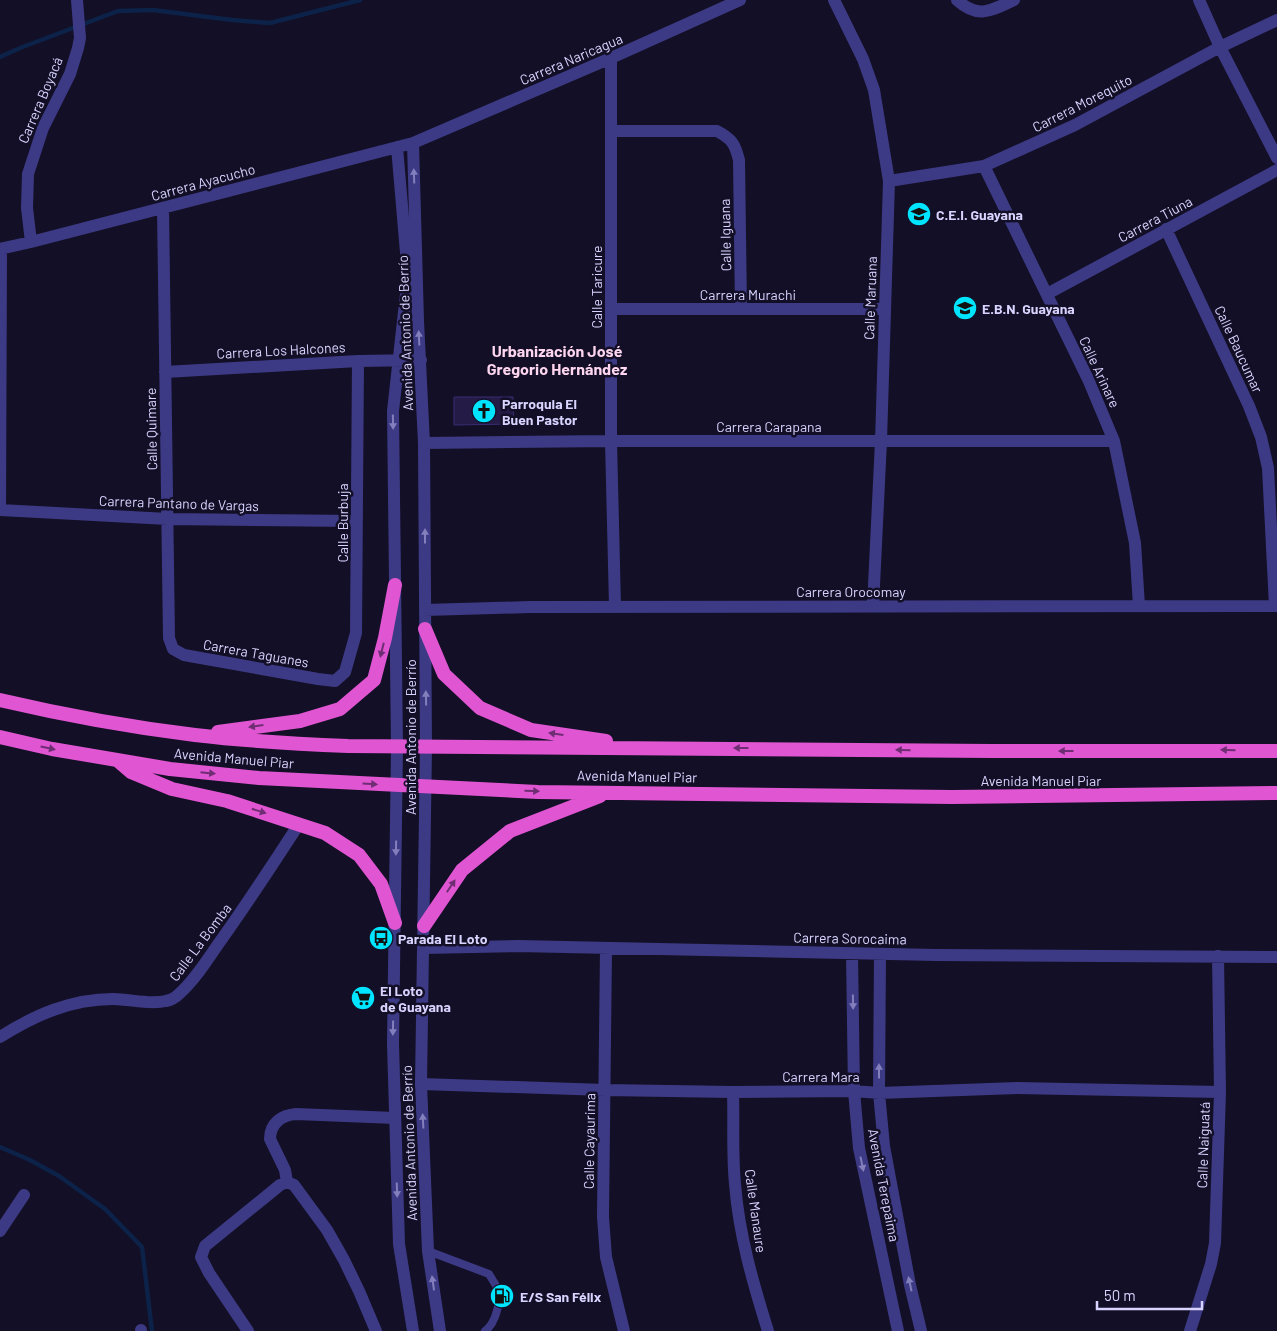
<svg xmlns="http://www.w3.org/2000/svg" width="1277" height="1331" viewBox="0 0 1277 1331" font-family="Barlow,sans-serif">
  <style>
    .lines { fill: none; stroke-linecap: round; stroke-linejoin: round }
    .stream { stroke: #0c2248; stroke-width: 4.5 }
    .building { fill: #241b47; stroke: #3b2d73 }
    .service { stroke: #3d3a85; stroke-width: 8 }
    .minor { stroke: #3d3a85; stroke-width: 12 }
    .tertiary { stroke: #3d3a85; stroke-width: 12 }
    .trunk { stroke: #e055d1; stroke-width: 14 }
    .oneway { fill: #837fbc }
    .oneway2 { fill: #6f2e73 }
    .labels { text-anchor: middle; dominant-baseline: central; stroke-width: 5; stroke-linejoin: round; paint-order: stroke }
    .street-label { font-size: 14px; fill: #d9d4ff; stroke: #130f26 }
    .poi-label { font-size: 14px; font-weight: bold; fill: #d9d4ff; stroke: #130f26; text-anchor: start }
    .quarter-label { font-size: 16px; font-weight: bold; fill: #ffd6f0; stroke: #130f26 }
  </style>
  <rect width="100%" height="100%" fill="#130f26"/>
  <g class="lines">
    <path class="stream" d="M0,57L20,48L118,11L153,10L232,20L270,23L360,0
      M0,1147L30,1160L59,1176L105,1209L142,1247L152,1331"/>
  </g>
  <path class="building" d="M454,397H513L514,424L454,425Z"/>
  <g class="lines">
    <path class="service" d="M428,1251L489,1274L501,1294C498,1306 496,1323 485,1331"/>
    <path class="minor" d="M834,0L863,59L874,90L889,181L881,441L873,606
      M957,0C978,19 990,11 1014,0
      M1199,0L1220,47L1277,158
      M611,58V441L615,606
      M611,131H717C732,139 735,144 739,160L741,309
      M413,143L418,321L424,443L426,747
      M397,147L408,276L393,411L397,747
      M984,166L1088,379L1114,441L1135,543L1139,606
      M889,181L984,166L1075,125L1220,47L1277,20
      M163,208L169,638L173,649L184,655L318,679L335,681L345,672L356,633L358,361
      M1166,229L1249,406L1261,437L1268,468L1275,606
      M31,242L27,208L28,174L43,128L70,74L78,48L80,38L77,0
      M0,249L31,242L413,143L611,58L740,0
      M1047,294L1277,170
      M611,309H885
      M165,372L358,361L421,360
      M424,443L611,441H1114
      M0,510L168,519L357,521
      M0,510L1,249
      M425,610L530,607L1277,606
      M423,948L518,946L936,955L1277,957
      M606,948L603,1217L606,1257L624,1331
      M852,953L854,1091L859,1148L898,1331
      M880,954L879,1093L884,1146L910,1285L921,1331
      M0,1037C35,1015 71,999 113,999C130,999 149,1005 166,1001C171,1000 176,997 179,994C195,980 207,960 219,943C247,904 273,864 299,824
      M421,1084L605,1090L733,1092L854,1091L879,1093L1017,1088L1220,1092
      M733,1092C734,1122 732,1154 735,1184C739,1235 753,1283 768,1331
      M287,1182L285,1170L270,1139C270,1123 282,1115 296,1114L395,1118
      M0,1231L24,1195
      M141,1330V1331
      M248,1331L209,1273L201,1257L205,1246L280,1185L287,1182L294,1185L327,1230L344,1260L359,1291L376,1331
      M1190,1331L1211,1264L1215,1243L1220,1092L1218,956"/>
    <path class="tertiary" d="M397,747L393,1044L399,1244L413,1331
      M426,747L421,1084L428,1251L440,1331"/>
    <path class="trunk" d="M425,629L444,674L480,708L531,730L606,741
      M0,700C64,715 130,727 195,735C246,741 297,744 348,746L992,751H1277
      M218,732L300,721L340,709L374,680L385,638L395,585
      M0,737L52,749L170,769L259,778L538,792L952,797L1277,793
      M117,760L131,772L172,789L227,801L325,833L359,855L381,884L395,923
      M424,926L462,870L510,831L600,796"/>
  </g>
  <defs><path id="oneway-solid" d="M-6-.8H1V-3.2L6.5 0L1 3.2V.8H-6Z" transform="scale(1.25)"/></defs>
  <g class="oneway">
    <use href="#oneway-solid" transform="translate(414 176) rotate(-92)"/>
    <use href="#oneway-solid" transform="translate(419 338) rotate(-93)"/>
    <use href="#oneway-solid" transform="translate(393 422) rotate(89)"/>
    <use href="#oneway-solid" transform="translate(425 536) rotate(-90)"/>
    <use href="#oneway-solid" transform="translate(426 698) rotate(-91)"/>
    <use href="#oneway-solid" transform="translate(396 848) rotate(91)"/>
    <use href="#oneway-solid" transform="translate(853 1002) rotate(89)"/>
    <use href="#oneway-solid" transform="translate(393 1028) rotate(91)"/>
    <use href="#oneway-solid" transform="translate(879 1071) rotate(-90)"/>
    <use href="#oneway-solid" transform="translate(423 1121) rotate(-93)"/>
    <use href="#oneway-solid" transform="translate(862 1164) rotate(78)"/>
    <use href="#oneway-solid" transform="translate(397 1190) rotate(88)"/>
    <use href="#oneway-solid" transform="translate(433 1283) rotate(-98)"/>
    <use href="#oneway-solid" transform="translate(910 1284) rotate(-102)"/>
  </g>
  <g class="oneway2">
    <use href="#oneway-solid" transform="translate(382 650) rotate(104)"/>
    <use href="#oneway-solid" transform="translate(256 726) rotate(172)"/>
    <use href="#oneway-solid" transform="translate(556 734) rotate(-172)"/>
    <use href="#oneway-solid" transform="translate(48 748) rotate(12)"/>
    <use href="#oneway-solid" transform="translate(741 748) rotate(-180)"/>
    <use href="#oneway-solid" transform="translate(903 750) rotate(-179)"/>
    <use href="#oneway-solid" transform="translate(1228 750) rotate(-179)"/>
    <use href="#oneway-solid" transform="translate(1066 751) rotate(180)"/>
    <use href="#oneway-solid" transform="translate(208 773) rotate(6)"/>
    <use href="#oneway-solid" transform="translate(370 784) rotate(3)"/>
    <use href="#oneway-solid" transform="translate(532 791) rotate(2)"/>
    <use href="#oneway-solid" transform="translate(259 811) rotate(17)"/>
    <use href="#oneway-solid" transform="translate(451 886) rotate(-56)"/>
  </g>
  <defs>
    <g id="school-disc" transform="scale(1.25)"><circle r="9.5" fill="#00e5ff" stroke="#130f26"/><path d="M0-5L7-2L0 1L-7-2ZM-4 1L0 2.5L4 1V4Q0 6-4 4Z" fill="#111"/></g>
    <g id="church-disc" transform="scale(1.25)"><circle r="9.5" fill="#00e5ff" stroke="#130f26"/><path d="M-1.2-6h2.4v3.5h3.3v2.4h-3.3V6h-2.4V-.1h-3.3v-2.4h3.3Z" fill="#111"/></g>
    <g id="bus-disc" transform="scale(1.25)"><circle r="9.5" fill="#00e5ff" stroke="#130f26"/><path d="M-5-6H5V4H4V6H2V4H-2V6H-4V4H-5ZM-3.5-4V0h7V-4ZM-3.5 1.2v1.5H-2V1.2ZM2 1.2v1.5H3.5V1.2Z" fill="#111"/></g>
    <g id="supermarket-disc" transform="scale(1.25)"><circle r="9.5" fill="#00e5ff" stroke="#130f26"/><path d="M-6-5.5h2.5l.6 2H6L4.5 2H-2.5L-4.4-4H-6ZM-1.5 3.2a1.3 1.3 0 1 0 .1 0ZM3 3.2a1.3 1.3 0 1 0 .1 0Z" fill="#111"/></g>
    <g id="fuel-disc" transform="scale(1.25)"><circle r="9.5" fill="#00e5ff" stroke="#130f26"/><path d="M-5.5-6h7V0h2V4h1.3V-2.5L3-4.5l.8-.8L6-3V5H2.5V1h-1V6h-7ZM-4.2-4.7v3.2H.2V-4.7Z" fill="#111"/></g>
  </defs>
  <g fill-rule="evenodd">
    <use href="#school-disc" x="919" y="214"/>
    <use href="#school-disc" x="965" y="308"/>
    <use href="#church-disc" x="484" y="411"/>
    <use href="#bus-disc" x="381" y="938"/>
    <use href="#supermarket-disc" x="363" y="998"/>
    <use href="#fuel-disc" x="502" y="1296"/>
  </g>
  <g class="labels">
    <g class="street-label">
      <text transform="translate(571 59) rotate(-23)">Carrera Naricagua</text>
      <text transform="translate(40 100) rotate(-67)">Carrera Boyacá</text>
      <text transform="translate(1082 103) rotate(-27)">Carrera Morequito</text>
      <text transform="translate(203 182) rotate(-15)">Carrera Ayacucho</text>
      <text transform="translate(1155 219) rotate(-28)">Carrera Tiuna</text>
      <text transform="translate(725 235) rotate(-91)">Calle Iguana</text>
      <text transform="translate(596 287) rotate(-90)">Calle Taricure</text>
      <text x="748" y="294">Carrera Murachi</text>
      <text transform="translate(870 298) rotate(-88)">Calle Maruana</text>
      <text transform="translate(405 333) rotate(-92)">Avenida Antonio de Berrío</text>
      <text transform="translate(1239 349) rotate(65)">Calle Baucumar</text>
      <text transform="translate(281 350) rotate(-3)">Carrera Los Halcones</text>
      <text transform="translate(1100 372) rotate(65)">Calle Arinare</text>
      <text x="769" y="426">Carrera Carapana</text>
      <text transform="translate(151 429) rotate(-91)">Calle Quimare</text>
      <text transform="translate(179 503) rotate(2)">Carrera Pantano de Vargas</text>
      <text transform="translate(342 523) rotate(-90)">Calle Burbuja</text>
      <text x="851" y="591">Carrera Orocomay</text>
      <text transform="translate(256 653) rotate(10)">Carrera Taguanes</text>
      <text transform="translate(410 737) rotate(-90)">Avenida Antonio de Berrío</text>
      <text transform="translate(234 758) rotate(5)">Avenida Manuel Piar</text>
      <text transform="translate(637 776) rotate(1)">Avenida Manuel Piar</text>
      <text x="1041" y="780">Avenida Manuel Piar</text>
      <text transform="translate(850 938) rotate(1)">Carrera Sorocaima</text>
      <text transform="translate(200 942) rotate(-53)">Calle La Bomba</text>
      <text x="821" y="1076">Carrera Mara</text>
      <text transform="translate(589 1141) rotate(-89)">Calle Cayaurima</text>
      <text transform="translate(409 1143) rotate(-92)">Avenida Antonio de Berrío</text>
      <text transform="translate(1203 1145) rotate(-88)">Calle Naiguatá</text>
      <text transform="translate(884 1185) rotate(79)">Avenida Terepaima</text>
      <text transform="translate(756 1211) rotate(82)">Calle Manaure</text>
    </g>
    <g class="poi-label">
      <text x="936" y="214">C.E.I. Guayana</text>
      <text x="982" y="308">E.B.N. Guayana</text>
      <text x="502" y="403">Parroquia El<tspan x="502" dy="16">Buen Pastor</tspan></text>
      <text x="398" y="938">Parada El Loto</text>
      <text x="380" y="990">El Loto<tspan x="380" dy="16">de Guayana</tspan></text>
      <text x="520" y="1296">E/S San Félix</text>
    </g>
    <g class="quarter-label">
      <text x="557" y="350">Urbanización José<tspan x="557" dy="18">Gregorio Hernández</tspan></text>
    </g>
  </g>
  <path d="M1097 1301v8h105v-8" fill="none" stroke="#d9d4ff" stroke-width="2.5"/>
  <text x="1104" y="1301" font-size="15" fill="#d9d4ff" stroke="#130f26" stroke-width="4" paint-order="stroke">50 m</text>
</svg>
